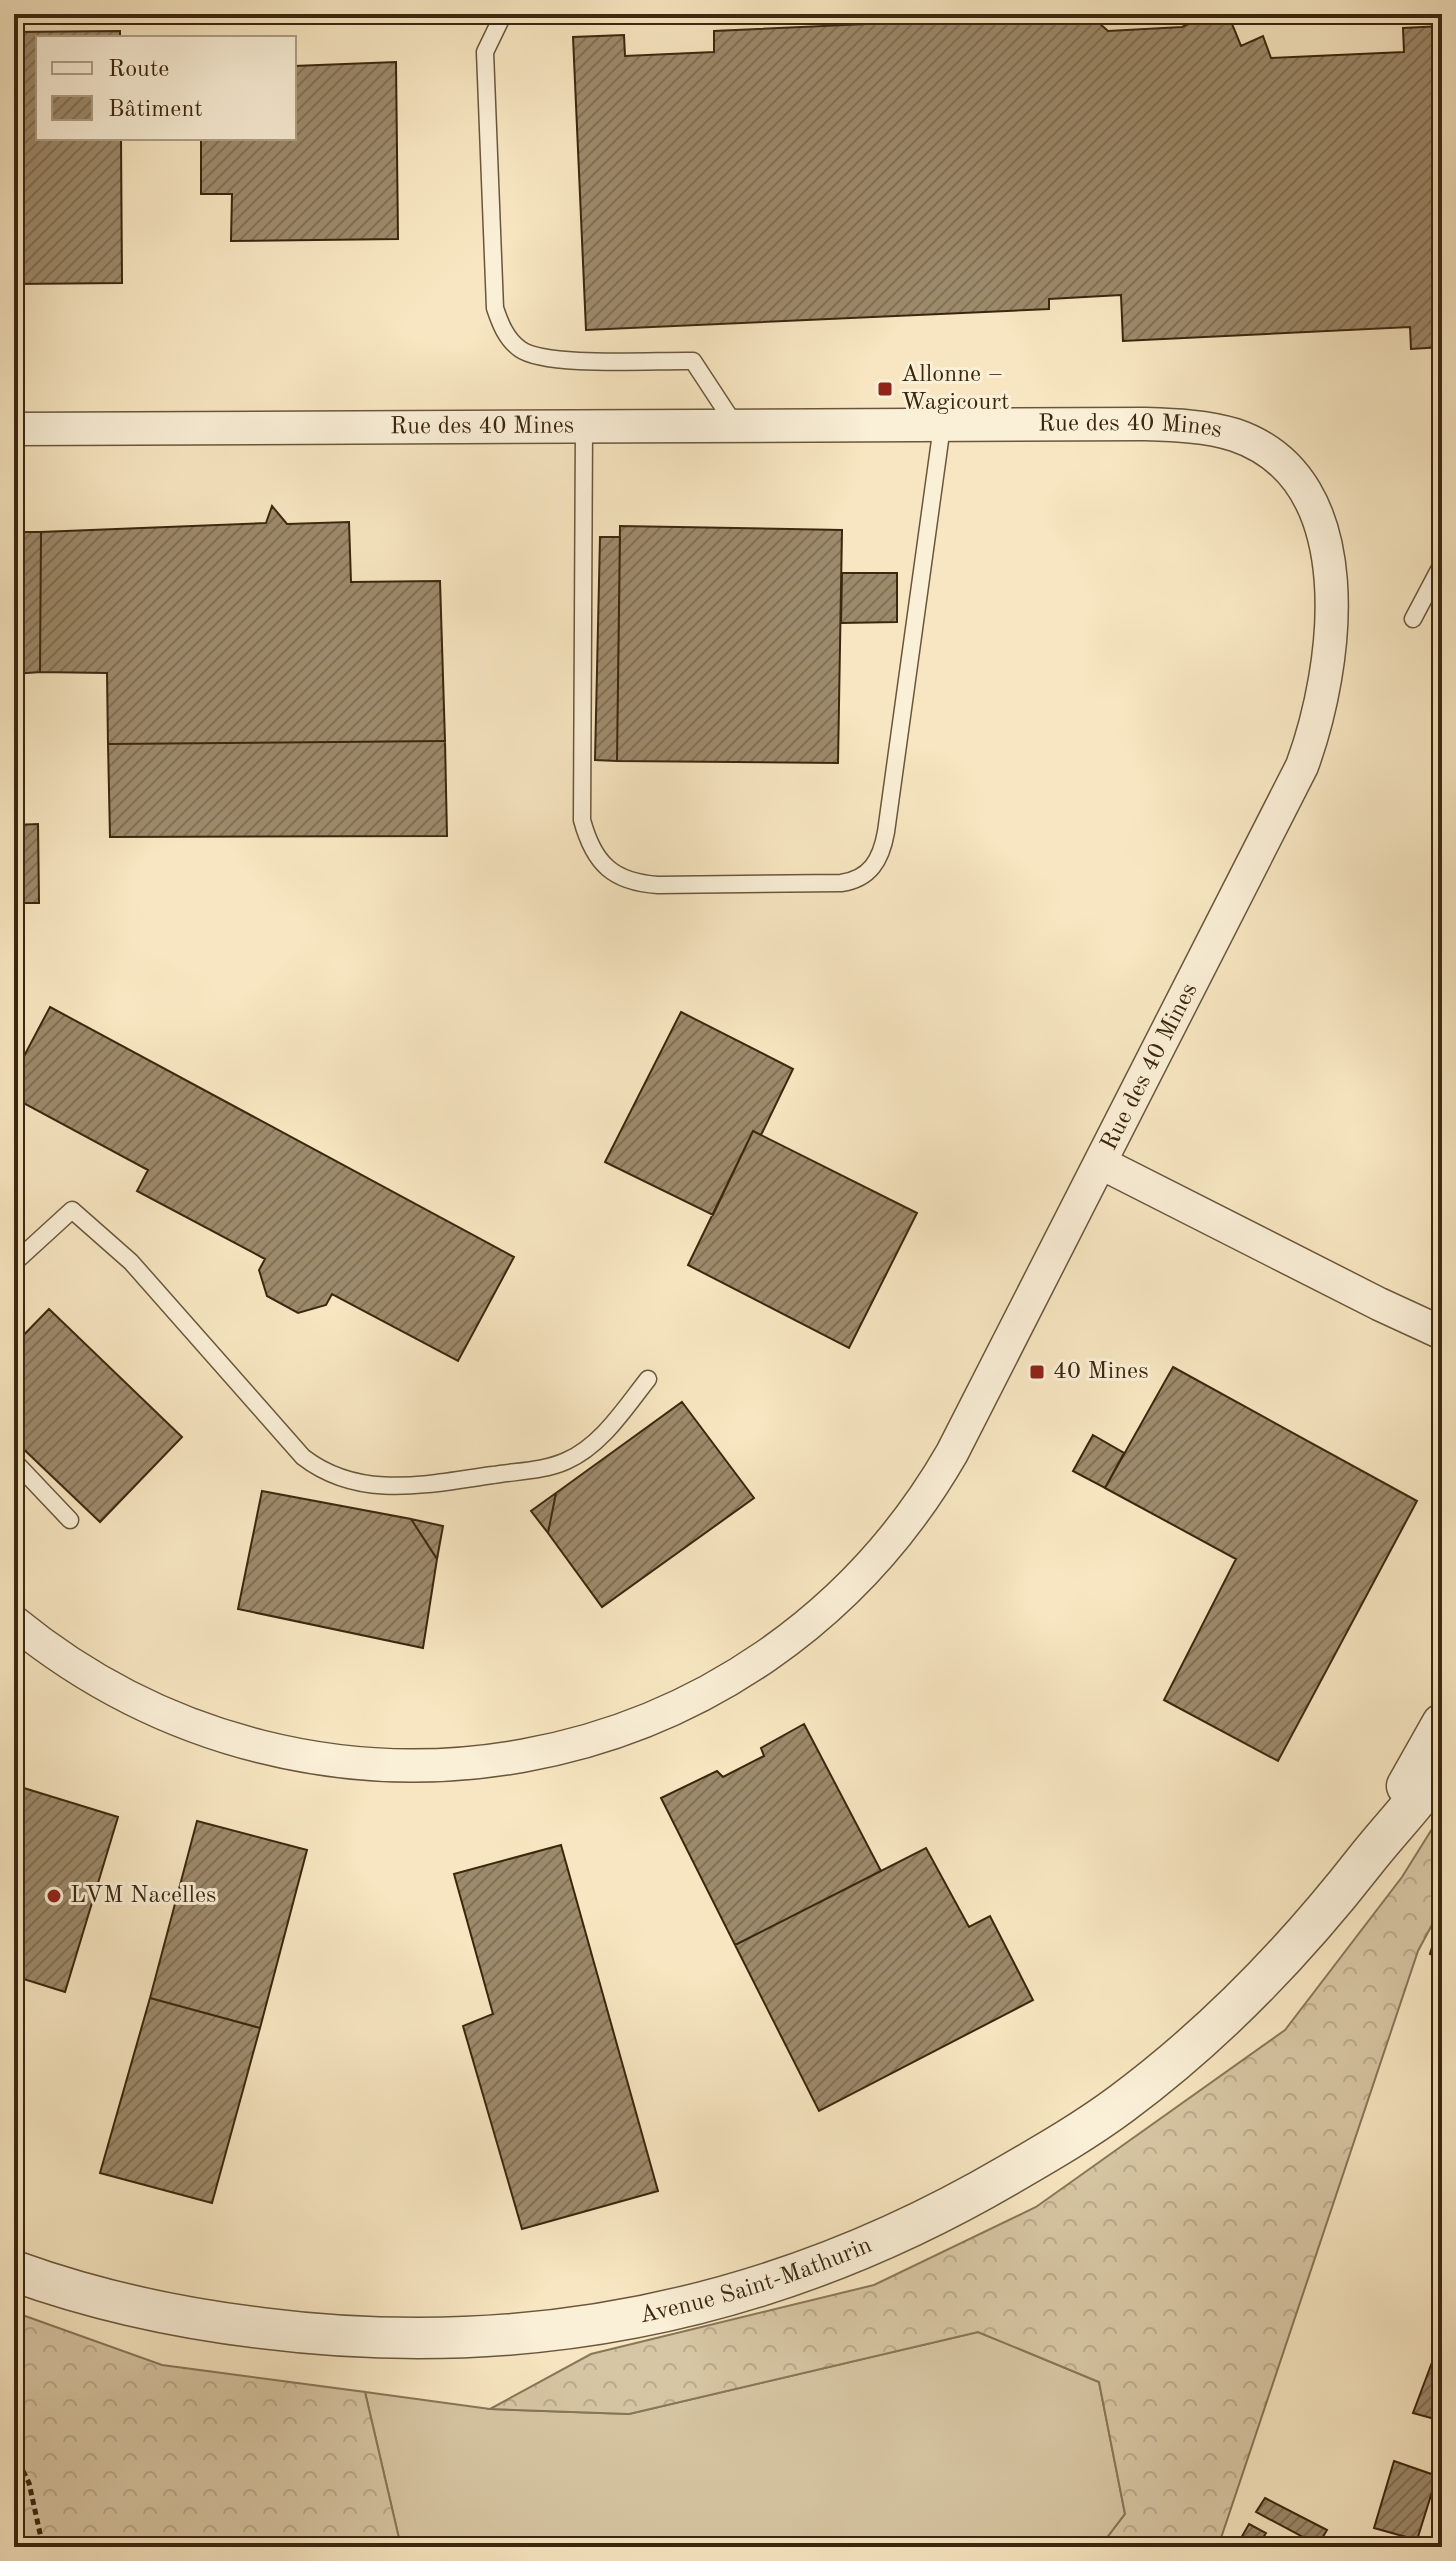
<svg xmlns="http://www.w3.org/2000/svg" width="1456" height="2561" viewBox="0 0 1456 2561" font-family="'Old Standard TT',serif">
  <style>
    .grass { fill: #d7c6a3; stroke: #897658; stroke-width: 2 }
    .forest { fill: url(#forest-crowns); stroke: #897658; stroke-width: 2 }
    .building { fill: url(#building-hatch); stroke: #3b270e; stroke-width: 2 }
    .lines { fill: none; stroke-linecap: round; stroke-linejoin: round }
    .service-casing { stroke: #6a573b; stroke-width: 19 }
    .minor-casing { stroke: #6a573b; stroke-width: 35 }
    .tertiary-casing { stroke: #6a573b; stroke-width: 43 }
    .path { stroke: #3b270e; stroke-width: 5; stroke-dasharray: 6 4; stroke-linecap: butt }
    .service { stroke: #faefd7; stroke-width: 16 }
    .minor { stroke: #faefd7; stroke-width: 32 }
    .tertiary { stroke: #faefd7; stroke-width: 40 }
    .poi-dot { fill: #8f2418; stroke: #faefd7; stroke-width: 3 }
    .labels { text-anchor: middle; dominant-baseline: central; stroke-width: 6; stroke-linejoin: round; paint-order: stroke }
    .poi-label { font-size: 24px; fill: #3b270e; stroke: #faefd7; text-anchor: start }
    .street-label { font-size: 24px; fill: #3b270e; stroke: #faefd7 }
  </style>
  <defs>
    <pattern id="forest-crowns" width="20" height="18" patternUnits="userSpaceOnUse" patternTransform="scale(2)"><rect width="20" height="18" fill="#d7c6a3"/><path d="M2 6a3 3 0 1 1 6 0M12 15a3 3 0 1 1 6 0" fill="none" stroke="#b9aa8b"/></pattern>
    <pattern id="building-hatch" width="6" height="6" patternUnits="userSpaceOnUse" patternTransform="scale(2)"><rect width="6" height="6" fill="#9d8a6b"/><path d="M-1 1l2-2M0 6l6-6M5 7l2-2" fill="none" stroke="#817156"/></pattern>
  </defs>
  <rect width="100%" height="100%" fill="#f7e6c1"/>
  <filter id="stains"><feTurbulence type="fractalNoise" baseFrequency=".0025" numOctaves="4"/><feColorMatrix values="0 0 0 0 .2 0 0 0 0 .09 0 0 0 0 .02 0 0 0 .5 -.17"/></filter>
  <radialGradient id="worn" r=".72"><stop offset=".6" stop-color="#630" stop-opacity="0"/><stop offset="1" stop-color="#630" stop-opacity=".3"/></radialGradient>
  <path class="grass" d="M978,2332L1099,2382L1125,2514L1100,2547H401L365,2392L490,2409L629,2414Z"/>
  <path class="forest" d="M1442,1813V1906L1418,1951L1218,2547H1100L1125,2514L1099,2382L978,2332L629,2414L490,2409L591,2354L874,2285L1036,2207L1285,2030L1402,1877Z
    M14,2312L162,2365L365,2392L401,2547H14Z"/>
  <path class="building" d="M1089,14L1108,31L1182,27L1211,14H1228L1241,46L1263,36L1271,58L1404,52L1403,28L1442,26V347L1411,349L1410,327L1123,341L1121,295L1049,299V309L586,330L573,37L624,35L625,56L714,52V31Z
    M120,31V38H38V138H121L122,283L14,284V32Z
    M396,62L398,239L231,241L232,194H201V138H294V66Z
    M272,506L287,524L349,522L351,582L440,581L445,741L108,744L107,673L40,672L41,532L266,523Z
    M620,526L842,530L838,763L617,761Z
    M14,532H41L40,672L14,674Z
    M600,537H620L617,761L595,760Z
    M842,573H897V622L841,623Z
    M445,741L447,836L110,837L108,744Z
    M38,824L39,903H14V825Z
    M50,1007L514,1257L458,1361L332,1294L326,1305L298,1313L267,1296L259,1270L265,1259L137,1191L148,1170L14,1098V1075Z
    M681,1012L793,1069L761,1135L753,1131L713,1215L605,1162Z
    M753,1131L917,1213L849,1348L688,1265Z
    M49,1309L182,1437L100,1522L14,1440V1345Z
    M1173,1367L1417,1501L1278,1761L1164,1700L1236,1559L1105,1488Z
    M682,1402L754,1498L602,1607L548,1533L556,1493Z
    M1093,1435L1124,1453L1105,1488L1073,1471Z
    M262,1491L411,1519L437,1559L423,1648L238,1609Z
    M556,1493L548,1533L531,1511Z
    M411,1519L443,1526L437,1559Z
    M804,1724L881,1871L735,1945L661,1798L717,1771L723,1777L764,1756L761,1748Z
    M14,1785L118,1817L65,1992L14,1976Z
    M197,1821L307,1850L260,2028L150,1998Z
    M561,1845L658,2191L522,2229L463,2026L493,2014L454,1874Z
    M926,1848L969,1927L990,1916L1033,2000L819,2111L735,1945Z
    M1438,1928L1442,1930V1959L1430,1954Z
    M150,1998L260,2028L212,2203L100,2173Z
    M1437,2349L1442,2351V2421L1413,2413Z
    M1394,2461L1437,2476L1417,2540L1374,2528Z
    M1265,2498L1327,2530L1318,2545L1256,2512Z
    M1249,2524L1266,2533L1257,2547H1236Z"/>
  <g class="lines">
    <g class="service-casing">
      <path id="service" d="M507,14L501,19L485,52L495,308C500,323 506,339 520,349C546,368 657,360 693,361L735,425
        M584,426L582,820C594,864 613,882 658,885L841,883C870,879 881,860 886,832L942,426
        M1413,619L1442,564
        M14,1263L72,1210L131,1262L303,1457C360,1501 428,1484 493,1475C517,1471 544,1471 566,1461C601,1446 625,1408 648,1379
        M14,1461L70,1520"/>
    </g>
    <g class="minor-casing">
      <g id="minor">
        <path id="s1" d="M14,429L1144,424C1174,425 1207,426 1235,435C1365,479 1338,668 1302,766L952,1453C758,1790 314,1867 14,1622"/>
        <path d="M1101,1163L1379,1304L1442,1333"/>
      </g>
    </g>
    <g class="tertiary-casing">
      <g id="tertiary">
        <path d="M1407,1786L1442,1724"/>
        <path id="s2" d="M14,2271C94,2300 177,2318 261,2328C529,2362 778,2310 1010,2174C1048,2152 1086,2130 1121,2104C1214,2035 1294,1952 1365,1861C1390,1829 1419,1800 1442,1766"/>
      </g>
    </g>
    <path class="path" d="M14,2453L29,2483L43,2547"/>
    <use href="#service" class="service"/>
    <use href="#minor" class="minor"/>
    <use href="#tertiary" class="tertiary"/>
  </g>
  <g class="poi-dot">
    <rect x="877" y="381" width="16" height="16" rx="4"/>
    <rect x="1029" y="1364" width="16" height="16" rx="4"/>
    <circle cx="54" cy="1896" r="8"/>
  </g>
  <g class="labels">
    <g class="poi-label">
      <text x="901" y="375">Allonne –<tspan x="901" dy="28">Wagicourt</tspan></text>
      <text x="1053" y="1372">40 Mines</text>
      <text x="70" y="1896">LVM Nacelles</text>
    </g>
    <g class="street-label">
      <text stroke="none"><textPath href="#s1" startOffset="468">Rue des 40 Mines</textPath></text>
      <text stroke="none"><textPath href="#s1" startOffset="1116">Rue des 40 Mines</textPath></text>
      <text transform="translate(1150 1067) rotate(-63)">Rue des 40 Mines</text>
      <text stroke="none"><textPath href="#s2" startOffset="756">Avenue Saint-Mathurin</textPath></text>
    </g>
  </g>
  <rect width="1456" height="2561" fill="none" stroke="#f7e6c1" stroke-width="48"/>
  <rect x="16" y="16" width="1424" height="2529" fill="none" stroke="#3b270e" stroke-width="4"/>
  <rect x="24" y="24" width="1408" height="2513" fill="none" stroke="#3b270e" stroke-width="2"/>
  <rect x="36" y="36" width="260" height="104" fill="#faefd7" stroke="#ae9f87" stroke-width="2"/>
  <rect x="52" y="62" width="40" height="12" fill="#faefd7" stroke="#ae9f87" stroke-width="2"/>
  <text x="108" y="76" font-size="24" fill="#3b270e">Route</text>
  <rect x="52" y="96" width="40" height="24" fill="url(#building-hatch)" stroke="#ae9f87" stroke-width="2"/>
  <text x="108" y="116" font-size="24" fill="#3b270e">Bâtiment</text>
  <rect width="100%" height="100%" filter="url(#stains)"/>
  <rect width="100%" height="100%" fill="url(#worn)"/>
</svg>
